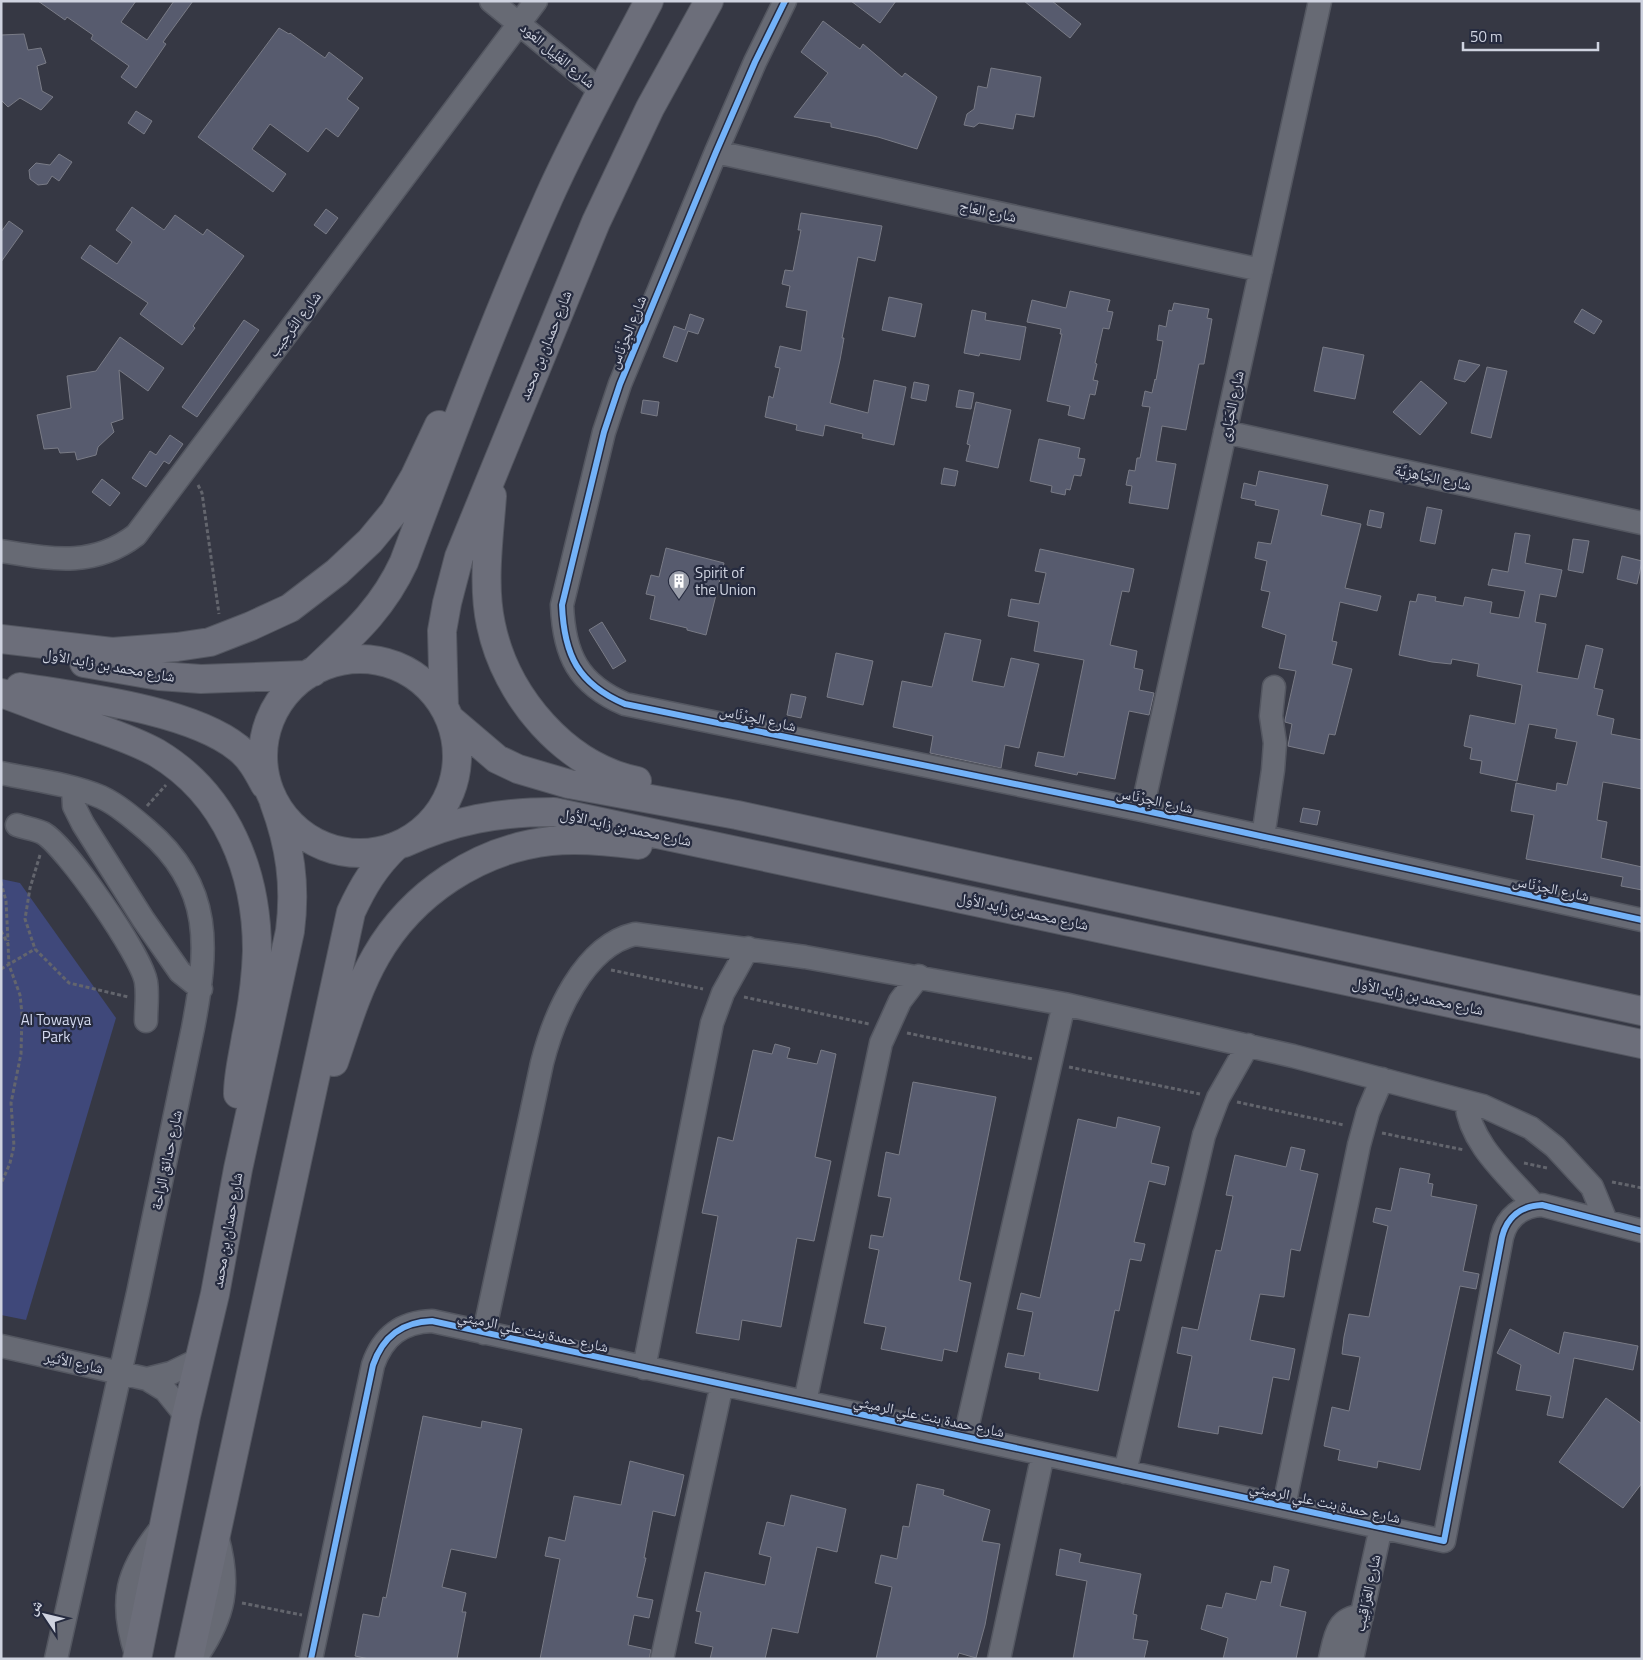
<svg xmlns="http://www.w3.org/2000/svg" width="1643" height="1660" viewBox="0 0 1643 1660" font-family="'Titillium Web','Noto Naskh Arabic',sans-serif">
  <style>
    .green { fill: #3f487a }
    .building { fill: #575b6e; stroke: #797b86 }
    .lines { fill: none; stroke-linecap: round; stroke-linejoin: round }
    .minor-casing { stroke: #545761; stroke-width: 25 }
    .major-casing { stroke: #545761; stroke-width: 30 }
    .path { stroke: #63656d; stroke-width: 3; stroke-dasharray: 4 2.5; stroke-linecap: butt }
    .minor { stroke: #676a74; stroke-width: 22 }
    .major { stroke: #6c6e7a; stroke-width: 28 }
    .cycleway-casing { stroke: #262b3f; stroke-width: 9 }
    .cycleway { stroke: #73b2f8; stroke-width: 6 }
    .labels { text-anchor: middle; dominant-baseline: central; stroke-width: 4.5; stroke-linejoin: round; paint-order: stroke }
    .street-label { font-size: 15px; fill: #cfd3e0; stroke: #262b3f }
    .poi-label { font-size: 15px; fill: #cfd3e0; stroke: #262b3f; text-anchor: start }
    .park-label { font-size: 15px; fill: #d4daef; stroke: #262b3f }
  </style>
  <rect width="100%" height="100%" fill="#363844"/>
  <path class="green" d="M1,879L20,883L116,1018L26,1320L1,1315Z"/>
  <path class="building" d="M38,1H136L121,22L147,40L174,1H193L163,42L166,44L136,88L121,77L129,66L91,39L93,35L67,17L65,20Z
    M851,1H896L880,23Z
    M1024,1H1052L1081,24L1070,38Z
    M823,21L860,49L863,44L902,77L905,73L937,97L917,149L878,137L831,127V123L794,117L828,73L801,52Z
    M279,28L289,34L290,33L325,58L329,52L363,78L347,99L359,108L338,137L326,128L308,152L270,124L252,149L286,174L273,192L198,137Z
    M24,34L28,50L41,48L46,63L37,66L42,91L53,97L41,110L20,98L8,107L1,100V35Z
    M991,68L1041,77L1034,117L1016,114L1013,129L979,123L974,127L964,125L967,114L974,109L978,86L987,88Z
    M136,111L152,121L144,134L128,123Z
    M59,154L72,162L59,181L52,176L47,184L38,185L30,179L29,170L36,163L50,165Z
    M132,207L164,230L175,215L203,235L207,229L244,256L193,326L195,328L182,345L140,314L148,303L81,258L90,245L117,264L132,242L116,230Z
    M326,209L338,218L326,234L314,225Z
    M801,213L882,226L875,261L858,257L842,338H844L840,360L830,403L868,413L874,380L906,387L894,445L862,438L863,434L825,425L823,436L796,430L797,425L765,417L769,396L773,398L780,368L775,367L780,346L801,351L807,311L786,307L790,286L782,284L785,270L793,271L801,230H798Z
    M9,221L23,231L1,262V232Z
    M1070,291L1110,300L1107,311L1113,312L1109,329L1103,328L1095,363L1097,364L1093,380L1098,381L1095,395L1090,394L1084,419L1068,415L1070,406L1047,401L1062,334H1060L1061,329L1027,322L1032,300L1066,308Z
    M889,297L922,304L915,337L882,330Z
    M1174,303L1209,309L1207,318L1212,319L1204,364H1199L1186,430L1162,426L1156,461L1176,464L1168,509L1129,503L1132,486L1126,485L1129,470L1135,471L1137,458H1140L1150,407L1142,406L1145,391L1152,393L1155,379L1156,380L1163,341L1157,340L1159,325L1166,327L1169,310L1172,311Z
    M1582,309L1602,321L1594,334L1574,322Z
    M972,310L986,313L985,320L1026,327L1020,360L980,353L979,356L964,353Z
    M690,314L704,319L698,334L688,331L677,362L663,357L674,326L685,330Z
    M244,320L259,330L197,417L182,407Z
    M120,337L164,368L148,391L119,370L123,419L111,423L114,432L98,447L96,455L77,460L75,452L60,453L58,448L44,449L37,415L71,408L67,376L96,371Z
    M1323,347L1364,355L1355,399L1314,391Z
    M1459,360L1480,365L1465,382L1454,379Z
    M1487,367L1507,371L1491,438L1471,433Z
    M1421,381L1447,403L1420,435L1393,412Z
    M914,382L929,385L926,401L911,398Z
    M959,390L974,393L971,409L956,407Z
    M643,400L659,402L657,416L641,413Z
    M976,402L1011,410L998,468L966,461L970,445L967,444Z
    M170,435L183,444L169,464L164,461L146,487L132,478L150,451L156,455Z
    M1039,439L1080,448L1078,458L1085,459L1081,476L1074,475L1070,490L1066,489L1065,495L1051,492L1052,486L1030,481Z
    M944,468L958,471L955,486L941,484Z
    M1259,471L1328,485L1321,515L1361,524L1345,588L1381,596L1377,611L1340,602L1332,641L1337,642L1332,664L1352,669L1335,735L1329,734L1324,754L1288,746L1292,724L1285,722V720L1296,671L1279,668L1286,635L1262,627L1270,592L1261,590L1267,561L1255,558L1258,542L1271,544L1279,510L1255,505L1256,501L1241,498L1244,483L1256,486Z
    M102,479L120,493L110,506L92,492Z
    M1427,507L1442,510L1435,544L1420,541Z
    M1370,510L1384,513L1381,528L1367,525Z
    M1515,533L1530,535L1525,563L1562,570L1556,597L1540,594L1535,622L1546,624L1537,672L1578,679L1586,645L1603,649L1594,688L1603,690L1597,715L1614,719L1611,734L1642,740V789L1603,782L1597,820L1607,822L1601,858L1642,867V890L1621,886L1623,877L1526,859L1534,815L1511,811L1516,783L1556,791L1557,783L1567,785L1577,742L1555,738L1557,729L1529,724L1517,781L1480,773L1482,761L1470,759L1472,748L1464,746L1470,715L1515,724L1522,685L1477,676L1479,664L1452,659L1451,664L1432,662L1399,655L1410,601L1416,602L1418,594L1436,597L1435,601L1463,606L1465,597L1492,602L1490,613L1519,618L1525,591L1488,585L1492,569L1508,572Z
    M1573,539L1589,541L1583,573L1568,570Z
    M666,548L724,563L706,635L687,630V628L650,619L655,596L646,594L651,575L659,577Z
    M1040,549L1134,569L1129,592L1122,591L1110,645L1137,651L1134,668L1143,670L1139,690L1154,693L1149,715L1129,711L1115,779L1078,772L1077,775L1035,766L1038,752L1064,757L1084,660L1034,651L1039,622L1008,616L1011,599L1039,604L1046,573L1035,571Z
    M1622,556L1642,561L1637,584L1617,579Z
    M602,622L626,661L613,669L589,630Z
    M945,633L981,640L972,681L1004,687L1011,658L1039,664L1019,748L1005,745L1001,768L930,753L933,736L893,727L902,681L932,687Z
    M836,653L873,661L863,705L827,697Z
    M791,694L806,697L801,718L787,715Z
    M1303,808L1320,811L1317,825L1300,822Z
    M775,1044L790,1048L787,1058L817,1064L821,1050L836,1054L815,1157L831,1161L814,1241L797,1238L781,1327L742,1320L739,1340L696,1333L718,1216L702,1213L718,1137L733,1141L753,1050L772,1054Z
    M913,1082L996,1097L959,1280L971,1283L957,1352L944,1349L942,1361L881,1349L886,1327L864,1323L879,1250L869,1248L871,1235L883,1237L891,1198L878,1196L886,1152L899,1155Z
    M1118,1117L1160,1127L1151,1163L1169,1167L1165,1185L1149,1181L1134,1242L1145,1244L1141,1261L1130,1259L1119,1311L1115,1310L1098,1391L1039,1379L1040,1373L1005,1367L1008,1353L1024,1356L1033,1312L1017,1309L1021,1293L1040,1298L1078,1119L1116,1128Z
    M1291,1147L1305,1150L1300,1170L1318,1174L1300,1251L1291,1249L1284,1297L1260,1294L1250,1340L1295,1349L1289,1380L1273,1377L1262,1434L1219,1426L1218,1434L1178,1427L1192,1356L1177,1353L1182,1327L1198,1330L1216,1250L1221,1251L1233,1196L1226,1195L1235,1155L1286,1167Z
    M1400,1168L1430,1174L1428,1183L1433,1184L1431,1196L1477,1205L1463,1271L1479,1274L1476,1289L1460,1286L1420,1470L1378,1461L1377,1468L1338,1460L1340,1450L1324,1446L1332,1407L1349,1411L1360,1357L1342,1354L1344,1337L1349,1314L1369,1317L1388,1226L1373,1222L1376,1208L1391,1211Z
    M1510,1329L1559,1354L1564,1332L1638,1346L1633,1370L1574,1358L1563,1418L1547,1415L1551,1396L1516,1390L1521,1365L1497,1353Z
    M1606,1398L1642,1424V1483L1623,1508L1559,1462Z
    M423,1416L481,1428L482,1421L522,1429L496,1558L451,1549L442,1587L466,1593L462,1612H466L457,1659H369L355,1656L363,1614L379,1617L383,1597L386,1598Z
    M630,1461L684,1475L675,1516L653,1511L644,1558H646L637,1597L653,1600L649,1618L634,1615L628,1645L651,1650L649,1659H540L560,1559L545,1556L549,1537L565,1541L574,1496L621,1505Z
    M917,1484L944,1490L943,1495L990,1510L982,1541L1000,1544L985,1625L976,1658L959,1653L957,1659H876L892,1587L875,1583L881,1555L897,1559L903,1526L909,1527Z
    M791,1495L846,1509L837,1552L817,1547L798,1633L772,1628L765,1659H710L713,1647L695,1643L701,1612L696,1611L705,1572L765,1585L771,1557L759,1554L767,1522L784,1526Z
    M1060,1549L1081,1554L1079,1562L1141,1574L1133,1614L1137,1615L1133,1639L1148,1641L1144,1659H1073L1087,1581L1056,1575Z
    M1274,1566L1289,1570L1280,1606L1306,1612L1296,1659H1223L1228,1638L1201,1629L1207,1605L1222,1608L1226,1593L1256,1600L1261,1581L1271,1583Z"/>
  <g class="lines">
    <g class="minor-casing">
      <path id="minor" d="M491,1L601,91
        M785,1L755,62L716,152L620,384L604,432L562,605C564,655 578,684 625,704L1142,810L1642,920
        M716,152L1261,270
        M1225,432L1642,523
        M1,551C51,559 93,568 136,535L536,1
        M1,773C34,780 70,784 101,797C118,805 133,818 147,830C214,887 208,949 193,1028L138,1293L56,1659
        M73,788L74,806L83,824L143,919L180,972L201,989
        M1142,810L1320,1
        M17,825C25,828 35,829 43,833C66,846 142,956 146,982C148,995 146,1008 146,1021
        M1263,837L1273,770L1275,743L1271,716L1274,687
        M1466,1102C1470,1144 1508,1175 1534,1205
        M484,1333L542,1063C554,1016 583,946 635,934L805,957L1064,1004L1293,1056L1483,1106L1531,1128L1555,1147L1592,1187L1606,1221
        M1,1346L147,1379L165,1390L186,1416
        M644,1368L712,1023L723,993L748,948
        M147,1379L171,1373L200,1359
        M805,1402L881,1043L900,1001L919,976
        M965,1437L1064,1004
        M1125,1472L1204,1135L1218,1098L1248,1045
        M1284,1506L1359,1145L1368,1112L1382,1079
        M137,1657C118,1601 126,1571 163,1526
        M195,1659C225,1616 231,1586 217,1536
        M311,1659L373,1365C383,1336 402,1322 432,1321L1444,1541L1502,1237C1507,1217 1521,1206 1542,1205L1642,1231
        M662,1659L722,1384
        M999,1659L1043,1454
        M1330,1659C1335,1638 1336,1617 1362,1616
        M1352,1659L1381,1527"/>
    </g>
    <g class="major-casing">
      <path id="major" d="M492,496C489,538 482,584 491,625C506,697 565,766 637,781
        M1,639L112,652L177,647L210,642L251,626L290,608L337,572L370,541L394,512L415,476L439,425
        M263 756a97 97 0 1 1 194 0a97 97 0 1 1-194 0Z
        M84,663L159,676L201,679L307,675
        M313,672C351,636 382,610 404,562C450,439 496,316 549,197C579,130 615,66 649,1
        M20,687C81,697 191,710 238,748C251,758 258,772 265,785
        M1,693C29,703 56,714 83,723C108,732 134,740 157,753C227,795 257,872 257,951C256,980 252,1009 246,1037C243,1056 238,1075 238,1094
        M444,707L442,631L447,603L459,557L596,222L650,108L709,1
        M450,719L497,759L518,769L569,784L737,815L1642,1011
        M404,843C455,820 498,812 554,812L1642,1044
        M334,1062C346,1027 357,989 376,956C412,893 479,849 551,841C580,838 609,841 638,845
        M137,1659L186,1416L215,1294L238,1169L290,931C296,885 290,845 274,802
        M189,1659L351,912C363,886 375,866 396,846"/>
    </g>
    <path class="path" d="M198,485L202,493L219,614
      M147,806L166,785
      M40,855L30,888L25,919L35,949L69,983L128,997
      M1,882L6,901L8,941
      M1,931L8,944L9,965L20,995L22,1014L21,1054L11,1103L14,1146L10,1163L1,1184
      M1,969L35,949
      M611,970L703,989
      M744,997L869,1024
      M907,1033L1033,1059
      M1069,1067L1200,1094
      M1237,1102L1344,1125
      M1382,1133L1464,1150
      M1524,1163L1547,1168
      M1612,1182L1642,1188
      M242,1603L302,1615"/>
    <use href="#minor" class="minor"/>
    <use href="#major" class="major"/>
    <g class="cycleway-casing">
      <path id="cycleway" d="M785,1L755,62L716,152L620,384L604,432L562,605C564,655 578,684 625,704L1142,810L1642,920
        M311,1659L373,1365C383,1336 402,1322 432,1321L1444,1541L1502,1237C1507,1217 1521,1206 1542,1205L1642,1231"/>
    </g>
    <use href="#cycleway" class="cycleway"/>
  </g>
  <defs>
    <g id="building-pin" transform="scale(1.125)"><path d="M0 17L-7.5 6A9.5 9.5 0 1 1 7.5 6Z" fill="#999da9" stroke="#262b3f"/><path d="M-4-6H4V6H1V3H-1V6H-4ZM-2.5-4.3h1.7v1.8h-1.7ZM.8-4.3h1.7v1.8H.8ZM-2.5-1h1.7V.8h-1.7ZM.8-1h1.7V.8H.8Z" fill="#fff"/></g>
  </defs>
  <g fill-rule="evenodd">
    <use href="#building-pin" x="679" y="581"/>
  </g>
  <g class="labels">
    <g class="street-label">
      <text transform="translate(558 55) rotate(40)">شارع الغَلِيل العُود</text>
      <text transform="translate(988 211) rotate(12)">شارع العَاج</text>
      <text transform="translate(294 324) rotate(-53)">شارع التَّرحِيب</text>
      <text transform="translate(627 332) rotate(-68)">شارع الجِرْنَاس</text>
      <text transform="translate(545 345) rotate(-68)">شارع حمدان بن محمد</text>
      <text transform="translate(1231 406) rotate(-78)">شارع الحَبَارى</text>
      <text transform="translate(1433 477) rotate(12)">شارع الجَاهِزِيَّة</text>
      <text transform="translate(109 665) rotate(10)">شارع محمد بن زايد الأول</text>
      <text transform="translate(758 718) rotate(12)">شارع الجِرْنَاس</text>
      <text transform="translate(1155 800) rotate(12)">شارع الجِرْنَاس</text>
      <text transform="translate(626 827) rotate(12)">شارع محمد بن زايد الأول</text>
      <text transform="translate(1551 888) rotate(12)">شارع الجِرْنَاس</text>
      <text transform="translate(1023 911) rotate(12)">شارع محمد بن زايد الأول</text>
      <text transform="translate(1418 996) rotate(12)">شارع محمد بن زايد الأول</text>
      <text transform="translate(166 1160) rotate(-78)">شارع حدائق الراحة</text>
      <text transform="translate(227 1230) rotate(-80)">شارع حمدان بن محمد</text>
      <text transform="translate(533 1331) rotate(12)">شارع حمدة بنت علي الرميثي</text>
      <text transform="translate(74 1362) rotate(12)">شارع الأثير</text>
      <text transform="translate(929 1416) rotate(12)">شارع حمدة بنت علي الرميثي</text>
      <text transform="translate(1325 1502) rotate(12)">شارع حمدة بنت علي الرميثي</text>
      <text transform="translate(1367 1593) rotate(-78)">شارع العَرَاقِيب</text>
    </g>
    <g class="poi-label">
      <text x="695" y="572">Spirit of<tspan x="695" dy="17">the Union</tspan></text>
    </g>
    <g class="park-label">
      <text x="56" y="1019">Al Towayya<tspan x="56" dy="17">Park</tspan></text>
    </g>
  </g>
  <rect width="1643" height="1660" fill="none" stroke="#cfd3e0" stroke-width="5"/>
  <g transform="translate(45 1615) rotate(305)" stroke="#262b3f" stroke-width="4" paint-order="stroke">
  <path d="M0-4L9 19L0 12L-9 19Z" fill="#cfd3e0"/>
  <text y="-8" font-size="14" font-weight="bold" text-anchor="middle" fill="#cfd3e0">ش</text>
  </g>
  <path d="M1463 42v8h135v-8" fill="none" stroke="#cfd3e0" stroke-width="2.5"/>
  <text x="1470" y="42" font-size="15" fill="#cfd3e0" stroke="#262b3f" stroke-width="4" paint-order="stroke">50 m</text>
</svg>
